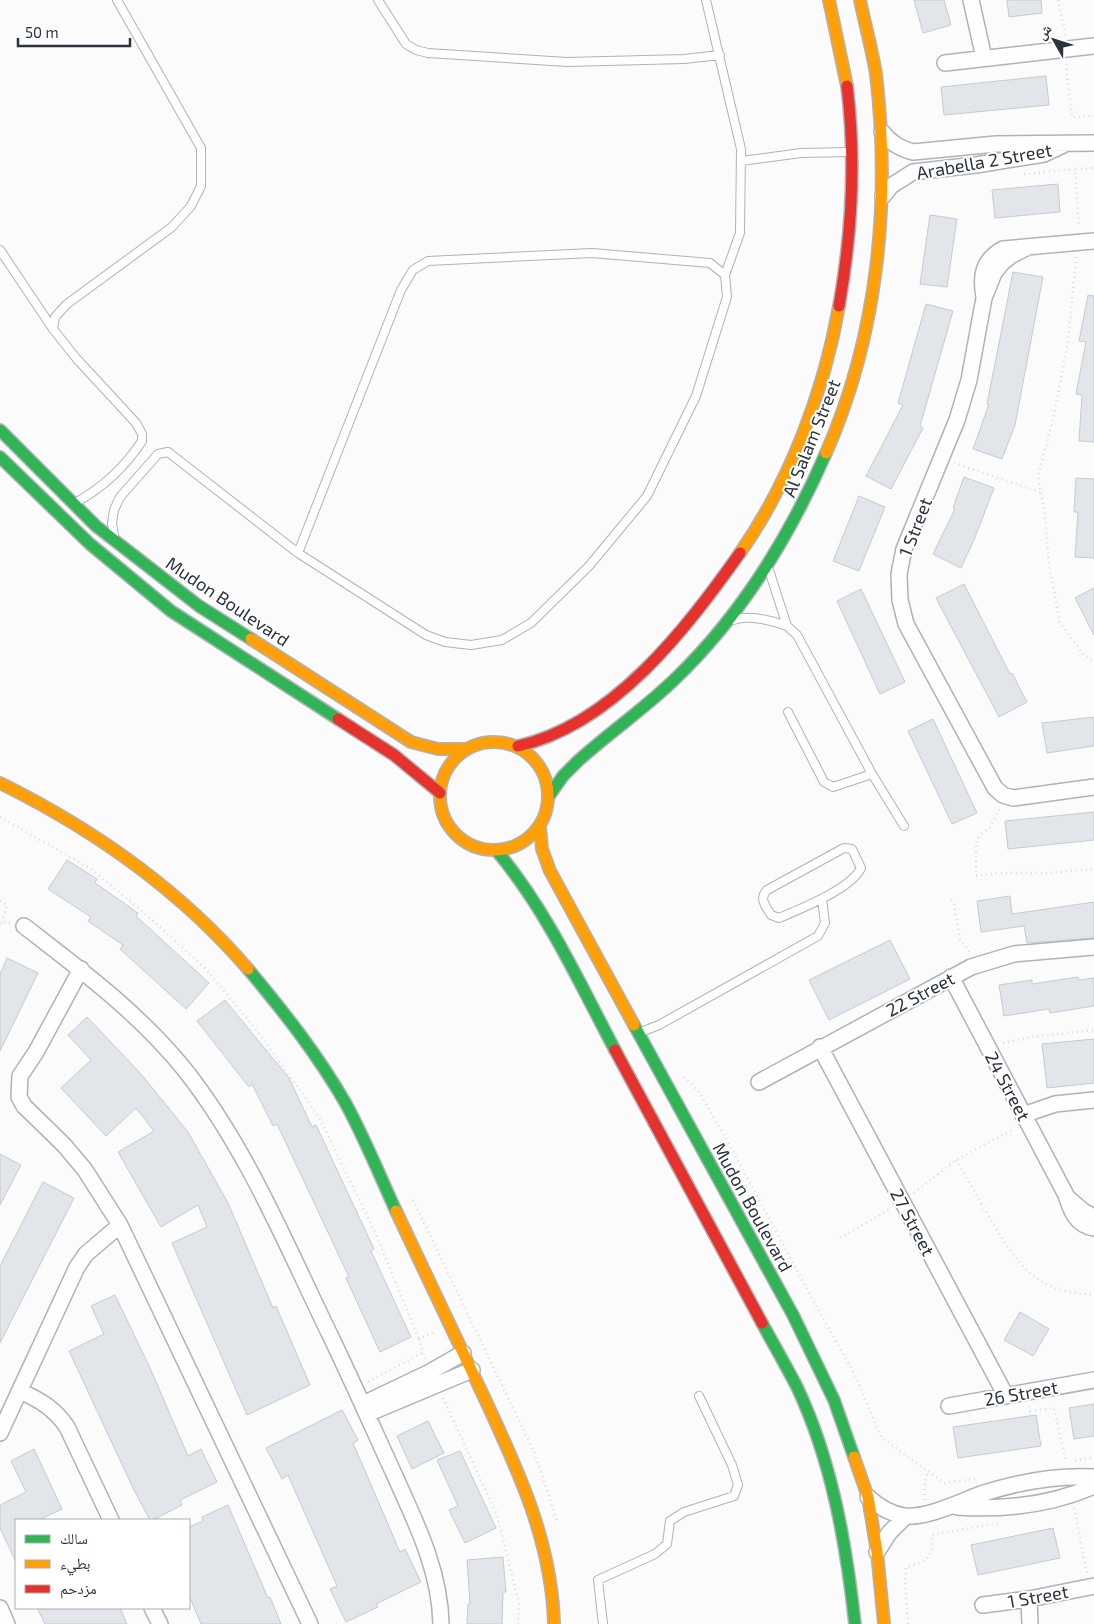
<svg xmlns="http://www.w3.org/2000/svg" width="1094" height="1624" viewBox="0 0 1094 1624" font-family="'Exo 2','Noto Naskh Arabic',sans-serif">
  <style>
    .building { fill: #e2e6eb; stroke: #c6cad0 }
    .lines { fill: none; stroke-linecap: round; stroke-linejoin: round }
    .lane-casing { stroke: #afb2b7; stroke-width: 10 }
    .street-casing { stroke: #afb2b7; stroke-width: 18 }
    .fast-casing { stroke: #afb2b7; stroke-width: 14 }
    .slow-casing { stroke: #afb2b7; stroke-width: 14 }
    .jam-casing { stroke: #afb2b7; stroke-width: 14 }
    .path { stroke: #d9dadb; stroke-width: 2.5; stroke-dasharray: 1 4; stroke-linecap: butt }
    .lane { stroke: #fefefe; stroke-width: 8 }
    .street { stroke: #fefefe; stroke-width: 15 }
    .fast { stroke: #30b455; stroke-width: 11 }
    .slow { stroke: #ff9f0a; stroke-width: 11 }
    .jam { stroke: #e5322d; stroke-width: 11 }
    .labels { text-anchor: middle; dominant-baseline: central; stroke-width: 4; stroke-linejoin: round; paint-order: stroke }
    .street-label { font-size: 18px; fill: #2b333f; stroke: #fff }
  </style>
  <rect width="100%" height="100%" fill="#fbfbfb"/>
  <path class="building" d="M914,0H944L951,25L923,33Z
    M1007,0H1041L1042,13L1009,17Z
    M1046,76L1049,105L944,115L941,87Z
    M1058,184L1060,212L995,218L992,190Z
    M930,215L957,219L947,287L920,284Z
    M1013,272L1043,277L1015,425L1002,459L973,449L989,404H987Z
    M1088,295L1094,296V442L1079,441L1082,395L1076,394L1086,342L1079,341Z
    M926,304L953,311L920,426L923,428L891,489L866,476L903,405L898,403Z
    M964,477L994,488L974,540L961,568L933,554L955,509L953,508Z
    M1076,478L1094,479V558L1075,557L1078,512H1074Z
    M859,496L885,507L859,571L833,561Z
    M964,584L1010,674L1012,673L1027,702L999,717L936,598Z
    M1094,588V635L1075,598Z
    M861,589L905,682L880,694L837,601Z
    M1094,717V746L1047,753L1042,723Z
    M933,719L977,813L952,824L908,731Z
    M1094,812V840L1008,849L1005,821Z
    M67,860L97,879L95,883L138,913L136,916L209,983L186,1009L120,949L123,945L88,921L91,917L48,889Z
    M1010,896L1012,914L1094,902V938L1027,943L1024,926L981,932L977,901Z
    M890,940L910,979L829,1020L809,980Z
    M7,958L38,973L0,1051V974Z
    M1078,977L1079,980L1094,978V1006L1050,1013L1049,1009L1004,1016L999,985L1032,980V984Z
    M225,1000L289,1078L312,1127L316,1125L374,1249L371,1251L411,1337L380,1352L346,1278L349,1277L277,1124L273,1126L252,1084L249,1087L197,1021Z
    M87,1017L141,1074L188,1132L228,1203L273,1308L276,1306L310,1385L247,1415L172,1243L207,1227L198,1205L161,1227L118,1152L154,1131L136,1108L106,1136L61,1088L91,1060L68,1035Z
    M1094,1039V1083L1047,1088L1042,1044Z
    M0,1154L21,1165L0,1205Z
    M43,1182L74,1198L0,1343V1266Z
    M115,1295L150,1368L188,1456L201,1449L217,1482L180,1500L182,1505L153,1520H150L134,1490L69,1351L104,1334L91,1306Z
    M1020,1312L1049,1329L1033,1356L1004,1340Z
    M1094,1404V1436L1074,1439L1069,1408Z
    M342,1410L358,1440L353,1443L400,1552L405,1549L421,1582L376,1604L378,1607L346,1622L330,1589L337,1586L288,1475L282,1479L266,1448Z
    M1036,1415L1041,1446L958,1458L953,1427Z
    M428,1421L444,1453L412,1469L397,1436Z
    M34,1449L62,1509L39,1520H16V1562L0,1528V1505L26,1492L11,1461Z
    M460,1451L496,1528L465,1543L449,1510L458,1506L437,1460Z
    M228,1505L268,1598L270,1597L281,1624H201L189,1595V1527L203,1521L202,1517Z
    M1053,1528L1060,1558L978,1575L971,1545Z
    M503,1557L506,1592H503L502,1624H467L468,1604H470L467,1560Z
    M37,1608H120L127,1624H45Z"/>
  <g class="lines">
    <g class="lane-casing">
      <path id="lane" d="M378,0L406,44L416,50L428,53L567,62L684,59L720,55
        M706,0L741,149L740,233L725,275
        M741,161L801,153L851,152
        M0,250L53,329L76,358L136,423L142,434V441C125,467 102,488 75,503
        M53,329L55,317L67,304L172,227L191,206L201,186V148L117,0
        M114,535L112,523L114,510L120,497L158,454L168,452L298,553L426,635L445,642L471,645L502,640L531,623L589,566L647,496L696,396L727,297L725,275L710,263L592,253L428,261L413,270L401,290L298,553
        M769,570L787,626L797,635L872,774L904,826
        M734,620C747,614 774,621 787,626
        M788,712L824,782L833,787L872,774
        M844,848L852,849L861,868C851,889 800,909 779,918L771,915C765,905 759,899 767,890Z
        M641,1032L659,1025L818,936L825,923L822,899
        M603,1624L598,1580L655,1554L667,1544L670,1521L684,1512L734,1496L738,1485L732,1465L699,1396"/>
    </g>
    <g class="street-casing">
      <path id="street" d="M971,0L984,58
        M945,63L1094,46
        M882,132C891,143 899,148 913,152L996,144L1094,143
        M883,196L891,186L913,172L976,165L1044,154L1063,145
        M1026,248L1012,255L1002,263L994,273L984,298L969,380L957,420L904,549L899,574L900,600L906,624L995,788L1003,795L1013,798L1094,787
        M984,297C980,275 983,260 1003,249L1094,241
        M24,926C81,970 139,1013 185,1070C248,1150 287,1247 331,1337C353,1383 373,1428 394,1474C416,1523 440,1570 441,1624
        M81,969L36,1052L20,1076L19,1097L24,1106L64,1145L85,1170L120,1225L310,1624
        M951,977L1066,1195C1071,1211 1076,1225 1094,1228
        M820,1047L1006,1396
        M759,1082L971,967L1014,954L1094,947
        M1023,1115L1055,1104L1094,1100
        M1068,1198L1083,1211L1094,1217
        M20,1391C40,1400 55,1409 67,1427L111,1520
        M363,1404L430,1372L463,1353
        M949,1406L1094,1380
        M367,1414L472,1370
        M0,1433L77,1267L86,1254L120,1225
        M868,1497C878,1506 890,1514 904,1516C928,1518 960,1502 981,1494C1018,1482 1055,1475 1094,1477
        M957,1507C1003,1510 1051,1505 1094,1486
        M877,1552L889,1533L906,1516
        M1029,1599L1030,1624
        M983,1605L1029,1599L1094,1586
        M0,1608L7,1624
        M152,1608L160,1624"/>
    </g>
    <g class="fast-casing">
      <path id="fast" d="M0,430L96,526L199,606L251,639
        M0,457L90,544L171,611L338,719
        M549,796L563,776L578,761C609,733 644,709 674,680C741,616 789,538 826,453
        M496,850C546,909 579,982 615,1050
        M248,969C284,1012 318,1055 346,1104C365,1139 380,1176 396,1211
        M634,1025L793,1315L834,1400L854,1457
        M762,1323C774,1345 786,1366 797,1387C832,1461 846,1543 855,1624"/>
    </g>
    <g class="slow-casing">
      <path id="slow" d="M829,0L847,86
        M826,453C878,335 891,202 876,74C872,49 865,25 860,0
        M740,553C790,481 824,392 839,306
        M251,639L411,742L438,749H467
        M440 796a54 54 0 1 1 108 0a54 54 0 1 1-108 0Z
        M0,783C93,829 180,890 248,969
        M540,826L542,849L550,871L634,1025
        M396,1211C425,1273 455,1335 484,1397C518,1470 552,1542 554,1624
        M854,1457L868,1497L877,1552L884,1624"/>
    </g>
    <g class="jam-casing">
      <path id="jam" d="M839,306C852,233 856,159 847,86
        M338,719L394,755L440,793
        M518,746C613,725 686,629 740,553
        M615,1050L762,1323"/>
    </g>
    <path class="path" d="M1058,0L1066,36
      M1066,64L1072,117L1094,116
      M1076,169L1094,168
      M1024,174L1075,169L1079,227
      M1076,257L1068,341L1053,420L1038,476L1045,515L1049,564L1060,623L1083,654L1094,662
      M954,463L1040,492
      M999,809L990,827L979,836L976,844V876L997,873H1046L1094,869
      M0,817L91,869L142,911L205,968L258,1032L319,1117L375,1232L419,1339
      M951,900L954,905L960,939L969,951H971
      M0,901L7,905L2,922
      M0,924L3,922L10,923
      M1003,1043L1032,1037L1094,1030
      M684,1077L699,1092L729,1144L816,1306L855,1375L881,1437L944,1483L976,1479
      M956,1160C968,1180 979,1200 991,1220C1017,1265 1038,1294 1094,1294
      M914,1193L956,1160L1014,1129
      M413,1200L534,1452L557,1521
      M840,1238L890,1209
      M425,1359L419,1339L434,1332
      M368,1382L422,1353
      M443,1398L497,1515L519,1603L518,1624
      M1029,1406L1030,1411L1054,1408L1066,1462
      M1075,1461L1094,1457
      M925,1500L924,1487L928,1470
      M1074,1508L1087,1573
      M908,1624L905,1581L906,1567C928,1561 933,1558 932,1535L999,1523"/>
    <use href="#lane" class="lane"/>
    <use href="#street" class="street"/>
    <use href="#fast" class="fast"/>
    <use href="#slow" class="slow"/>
    <use href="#jam" class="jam"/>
  </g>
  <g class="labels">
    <g class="street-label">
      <text transform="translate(984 161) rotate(-10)">Arabella 2 Street</text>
      <text transform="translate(811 438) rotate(-68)">Al Salam Street</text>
      <text transform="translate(915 527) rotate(-69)">1 Street</text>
      <text transform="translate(228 601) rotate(34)">Mudon Boulevard</text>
      <text transform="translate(920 994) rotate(-28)">22 Street</text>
      <text transform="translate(1008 1086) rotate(62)">24 Street</text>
      <text transform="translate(753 1207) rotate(61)">Mudon Boulevard</text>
      <text transform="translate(913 1222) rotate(62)">27 Street</text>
      <text transform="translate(1021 1393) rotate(-10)">26 Street</text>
      <text transform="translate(1038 1596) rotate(-10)">1 Street</text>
    </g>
  </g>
  <rect x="15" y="1519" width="175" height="90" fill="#ffffff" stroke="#aaadb2"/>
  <rect x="25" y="1535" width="25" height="8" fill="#30b455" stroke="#aaadb2"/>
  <text x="60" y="1544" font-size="15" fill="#2b333f">سالك</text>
  <rect x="25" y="1560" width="25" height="8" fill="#ff9f0a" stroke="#aaadb2"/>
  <text x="60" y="1569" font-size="15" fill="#2b333f">بطيء</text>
  <rect x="25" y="1585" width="25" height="8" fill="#e5322d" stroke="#aaadb2"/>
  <text x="60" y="1594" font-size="15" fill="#2b333f">مزدحم</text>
  <g transform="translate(1054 40) rotate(309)" stroke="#ffffff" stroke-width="4" paint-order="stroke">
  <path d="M0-4L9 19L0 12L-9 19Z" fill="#2b333f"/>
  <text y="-8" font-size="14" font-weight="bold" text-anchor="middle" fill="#2b333f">ش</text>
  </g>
  <path d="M18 38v8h112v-8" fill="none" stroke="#2b333f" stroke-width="2.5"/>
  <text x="25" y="38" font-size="15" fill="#2b333f" stroke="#ffffff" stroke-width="4" paint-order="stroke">50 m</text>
</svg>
